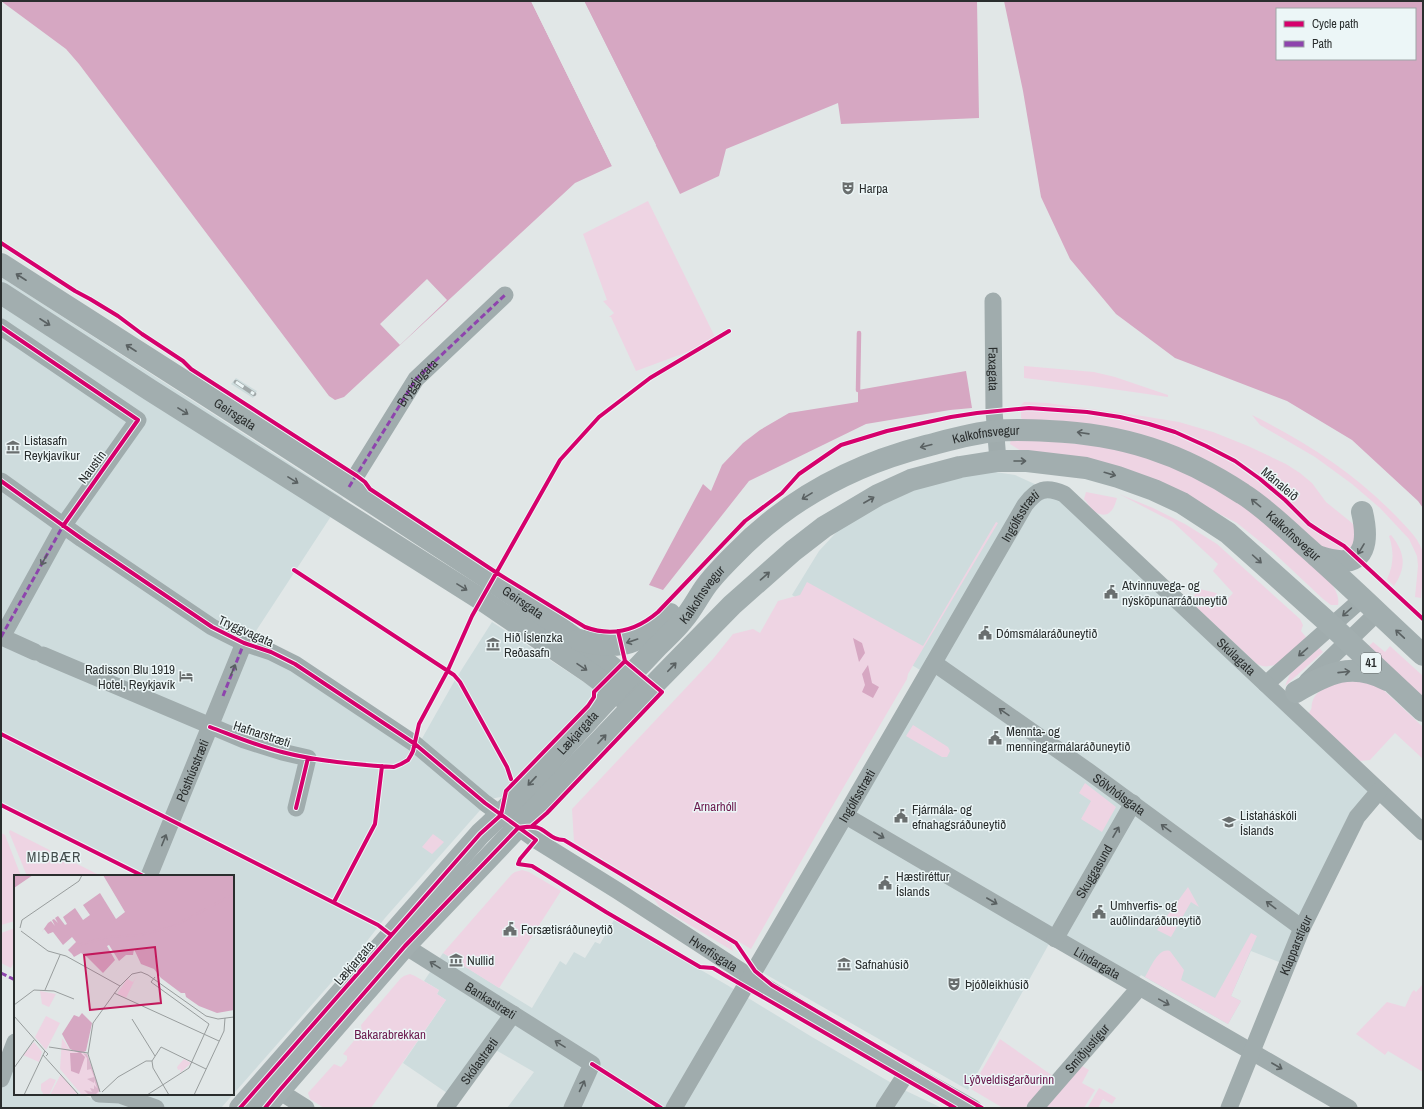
<svg xmlns="http://www.w3.org/2000/svg" width="1424" height="1109" viewBox="0 0 1424 1109" font-family="'Archivo Narrow',sans-serif">
  <style>
    .built { fill: #cedcdd }
    .green { fill: #eed4e3 }
    .water { fill: #d6a7c2; fill-rule: evenodd }
    .pier { fill: #e1e7e7 }
    .lines { fill: none; stroke-linecap: round; stroke-linejoin: round }
    .stream { stroke: #d6a7c2; stroke-width: 4.5 }
    .minor { stroke: #a0acad; stroke-width: 17 }
    .major { stroke: #a2aeaf; stroke-width: 22 }
    .rail-casing { stroke: #a0a8a9; stroke-width: 4.5 }
    .rail { stroke: #ecf6f7; stroke-width: 3; stroke-dasharray: 9; stroke-linecap: butt }
    .quiet { stroke: #8e44ad; stroke-width: 3; stroke-dasharray: 6 3; stroke-linecap: butt }
    .cycleway-casing { stroke: #ecf6f7; stroke-width: 6 }
    .cycleway { stroke: #d6006c; stroke-width: 4 }
    .oneway { stroke: #5a6162 }
    .oneway2 { stroke: #596061 }
    .labels { text-anchor: middle; dominant-baseline: central; stroke-width: 3; stroke-linejoin: round; paint-order: stroke }
    .shield { fill: #ecf6f7; stroke: #646a6a; stroke-width: 1 }
    .shield-label { font-size: 12px; font-weight: bold; fill: #2a2e2e }
    .poi-label { font-size: 13px; fill: #2a2e2e; stroke: #ecf6f7; text-anchor: start }
    .street-label { font-size: 13px; fill: #2a2e2e; stroke: #ecf6f7 }
    .park-label { font-size: 13px; fill: #6a194d; stroke: #ecf6f7 }
    .neighbourhood-label { font-size: 14px; letter-spacing: 1px; fill: #444d4d; stroke: #ecf6f7 }
    .inset-river { fill: none; stroke: #d6a7c2; stroke-width: 2 }
    .inset-road { fill: none; stroke: #989d9d; stroke-width: 1 }
    .view { fill: #c2185b; fill-opacity: 0.15; stroke: #c2185b; stroke-width: 2 }
    .inset-edge { fill: none; stroke: #2a2e2e; stroke-width: 2 }
  </style>
  <rect width="100%" height="100%" fill="#e1e7e7"/>
  <path class="built" d="M1,277L343,498L250,640L420,742L455,680L492,622L602,694L511,795L490,799L385,918L360,950L221,1108H1V1086L8,1067L15,1069V1094H80L99,1101L109,1094H233V876H140L141,872L1,805Z
    M236,378L257,391L253,398L231,384Z
    M982,470L1015,475L1061,496L1371,790L1351,811L1284,964L1251,951L1231,996L1241,1001L1228,1024L1141,975L1136,981L1055,933L968,1090L760,971L927,674L792,595L819,551L843,525L916,487Z
    M614,920L727,985L812,1037L902,1089L942,1108H507L534,1072L494,1049L447,1093L403,1063L446,1000L437,994L439,990L424,981L443,953L532,1008L560,961L566,965L574,952L585,958L595,942L600,944Z"/>
  <path class="green" d="M648,201L717,341L636,371L611,317H609L614,313L603,301L607,300L583,234Z
    M1024,366L1094,372L1115,377L1168,395V397L1091,386L1024,378Z
    M1024,402L1047,403L1142,416L1179,422L1213,432L1248,446L1286,464L1300,473L1312,483L1326,502L1352,523L1357,529L1356,549L1328,553L1250,489L1026,421L1021,418V405Z
    M1252,415C1306,442 1353,472 1396,516C1406,527 1417,536 1422,550C1424,560 1422,587 1421,598L1415,597L1418,566L1417,556L1409,539L1380,508L1352,484L1315,457L1260,425Z
    M1015,438L1120,448L1187,471L1248,508L1328,579C1334,587 1340,596 1338,605H1331L1323,599L1273,552L1237,523L1181,494L1021,451L1010,444L1011,439Z
    M1086,492L1117,498C1114,509 1109,520 1095,512C1091,510 1088,503 1084,499Z
    M1119,494L1153,508L1185,524L1217,544L1300,619L1303,625L1301,631L1306,637C1295,650 1276,674 1257,664L1195,606C1192,598 1193,595 1200,589L1216,593L1225,602L1233,593L1213,571L1218,564L1173,522Z
    M996,522L998,523L915,662L908,674L907,679L839,795L751,949L574,842L572,809L713,659L733,634L753,629L760,633L778,601L800,595L807,582L923,646Z
    M1391,535C1405,552 1407,567 1394,586L1387,579C1394,565 1394,551 1389,536Z
    M1373,642L1385,652L1390,646L1423,676V702L1368,647Z
    M1319,648L1323,652L1285,686L1290,674Z
    M1342,681L1375,682L1423,727V759L1395,733L1370,760L1360,761L1308,714C1314,707 1310,707 1313,700C1317,689 1332,686 1342,681Z
    M913,725L948,747L950,751L947,757H942L906,736Z
    M1085,783L1116,807L1102,832L1081,819L1091,801L1079,793Z
    M10,830L101,876H27L9,832Z
    M1,833L5,835L21,876H15V921L1,925Z
    M433,834L444,842L432,854L422,847Z
    M522,870L529,872L561,891L499,988L443,953L512,874L515,872Z
    M1188,887L1199,907L1191,902L1171,937L1157,930Z
    M650,894L731,942L733,951L660,907Z
    M15,928V960L11,968L1,963V933Z
    M1251,933L1257,936L1231,996L1241,1001L1228,1024L1145,977C1150,969 1158,947 1170,951L1184,970L1181,980L1215,998Z
    M410,974L415,976L439,990L437,994L446,1000L371,1108H324L310,1099L308,1093L334,1064L341,1067L347,1060V1056L343,1054L362,1031L361,1025L401,978L404,976Z
    M1423,984V1072L1388,1051L1385,1055L1356,1034L1387,1002L1405,1007L1412,992L1414,990L1416,992Z
    M1000,1039L1053,1076L1025,1108H1003L971,1089Z
    M1082,1066L1089,1070L1082,1083L1095,1090L1084,1108H1046Z
    M1099,1088L1116,1098L1112,1104L1103,1099L1098,1108L1088,1107Z"/>
  <path class="water" d="M1,1H531L612,166L575,183L344,397L335,400L329,396L79,64L66,49Z
    M584,1H977L979,118L841,124L838,103L726,149L719,176L680,194Z
    M1004,1H1423V508L1418,501L1352,440L1287,401L1175,358L1116,314L1070,259L1041,197L1023,91ZM1277,9H1415V59H1277Z
    M966,371L972,408L950,410L866,424L749,481L663,590L649,585L703,484L711,491L722,465L743,443L760,430L789,413L858,402V390Z
    M853,638L862,643L865,653L859,662Z
    M868,665L872,683L879,687L873,698L862,692L865,685L862,674Z"/>
  <path class="pier" d="M531,1H533L614,166H612Z
    M582,1H584L656,145L654,146Z
    M427,279L447,300L400,345L380,324Z"/>
  <g class="lines">
    <path class="stream" d="M858,390L859,333"/>
    <g class="minor">
      <path id="s1" d="M993,301L994,411L998,461"/>
      <path d="M1,327L138,420L63,526L2,637L35,652"/>
      <path id="s2" d="M1,481L82,539L212,627L244,643L271,652L295,664L415,744L485,803L536,840L618,891L764,986L854,1041L973,1108"/>
      <path id="s3" d="M349,487L416,379L505,295"/>
      <path d="M43,655L244,740L282,752L308,758L296,808"/>
      <path id="s4" d="M934,663L1088,771L1302,928"/>
      <path d="M1307,681L1378,612"/>
      <path d="M1266,684L1363,598"/>
      <path id="s5" d="M846,816L1065,944L1349,1108"/>
      <path id="s6" d="M149,876L244,643"/>
      <path id="s7" d="M396,939L405,946L592,1064L572,1108"/>
      <path id="s8" d="M1055,939L1133,803"/>
      <path d="M1,1079L15,1042"/>
      <path d="M279,1091L306,1108"/>
      <path d="M99,1094L120,1095L156,1108"/>
      <path id="s9" d="M445,1108L513,1014"/>
      <path id="s10" d="M674,1108L853,802L1025,505C1037,489 1046,486 1064,494L1423,832"/>
      <path d="M884,1108L908,1071"/>
      <path id="s11" d="M1035,1108L1139,988"/>
      <path id="s12" d="M1229,1108L1302,928L1357,817L1379,791"/>
    </g>
    <g class="major">
      <path id="s13" d="M1,264C135,350 270,435 402,522C483,575 565,626 638,689"/>
      <path d="M1,293L150,390L482,600L590,673L626,700"/>
      <path d="M1317,556C1326,559 1335,562 1345,561C1370,559 1366,529 1362,512"/>
      <path d="M579,640C622,651 640,644 670,614"/>
      <path d="M1296,692C1327,674 1351,661 1387,680"/>
      <path id="s14" d="M240,1108L480,834C525,793 564,746 606,701C623,683 641,664 658,646C667,637 676,629 683,620C692,610 698,597 706,586C714,575 724,565 734,555C787,500 852,465 926,446C949,440 972,433 996,431C1013,429 1031,430 1049,431C1122,434 1181,453 1243,494C1264,507 1283,526 1302,543C1343,579 1383,618 1423,655"/>
      <path d="M265,1108L279,1091L405,946L633,706L732,605L793,551L824,527L878,495L911,480L960,467L998,461H1027L1086,468L1118,477L1154,490L1182,503L1228,533L1332,626L1423,711"/>
    </g>
    <g class="rail-casing">
      <path id="rail" d="M236,382L254,394"/>
    </g>
    <use href="#rail" class="rail"/>
    <path class="quiet" d="M349,487L416,379L505,295
      M1,637L64,524
      M223,696L244,643
      M1,973L15,980"/>
    <g class="cycleway-casing">
      <path id="cycleway" d="M1,243L75,291L90,299L118,316L142,334L183,361L191,369L357,476L365,482L370,489L497,573L585,627C612,637 637,630 658,612L745,521L782,493L799,474L841,445L887,431L951,417L977,413L1029,408L1087,412L1120,417L1149,424L1175,432L1206,446L1235,461L1260,479L1285,500L1309,524L1321,532L1344,546L1423,619
        M1,327L138,420L63,526
        M1,481L82,539L212,627L244,643L271,652L295,664L415,744L485,803L536,840L520,859L518,864L532,866L606,912L700,967L713,968L723,974L955,1108
        M294,570L454,675L460,682L507,767L511,779
        M210,727C234,736 257,746 282,752C316,761 359,765 394,767L401,764L408,760L411,755L413,751L419,724L448,670L472,616L560,460L599,417L650,378L729,331
        M1,734L378,925L391,935
        M1,805L143,876
        M296,808L308,758
        M501,815L506,791L588,706L594,697V692L625,661
        M532,826L547,813L662,692L625,661L618,631
        M518,828C526,827 534,825 541,829C550,834 553,840 564,840L736,943L755,971L772,985L982,1108
        M334,902L375,824L382,766
        M592,1064L661,1108
        M240,1108L480,834L501,815
        M265,1108L279,1091L405,946L518,828"/>
    </g>
    <use href="#cycleway" class="cycleway"/>
  </g>
  <defs><path id="oneway-shaft" d="M-6 0H5M1.5-3L5.5 0L1.5 3" fill="none" stroke-width="1.6" stroke-linecap="round" stroke-linejoin="round"/></defs>
  <g class="oneway">
    <use href="#oneway-shaft" transform="translate(21 277) rotate(-147)"/>
    <use href="#oneway-shaft" transform="translate(45 322) rotate(33)"/>
    <use href="#oneway-shaft" transform="translate(131 348) rotate(-147)"/>
    <use href="#oneway-shaft" transform="translate(183 411) rotate(32)"/>
    <use href="#oneway-shaft" transform="translate(1083 433) rotate(-172)"/>
    <use href="#oneway-shaft" transform="translate(926 446) rotate(166)"/>
    <use href="#oneway-shaft" transform="translate(1020 461)"/>
    <use href="#oneway-shaft" transform="translate(1110 474) rotate(16)"/>
    <use href="#oneway-shaft" transform="translate(293 480) rotate(32)"/>
    <use href="#oneway-shaft" transform="translate(807 496) rotate(148)"/>
    <use href="#oneway-shaft" transform="translate(869 500) rotate(-30)"/>
    <use href="#oneway-shaft" transform="translate(1256 503) rotate(-141)"/>
    <use href="#oneway-shaft" transform="translate(1361 549) rotate(121)"/>
    <use href="#oneway-shaft" transform="translate(1257 559) rotate(42)"/>
    <use href="#oneway-shaft" transform="translate(765 576) rotate(-41)"/>
    <use href="#oneway-shaft" transform="translate(462 587) rotate(32)"/>
    <use href="#oneway-shaft" transform="translate(1400 634) rotate(-137)"/>
    <use href="#oneway-shaft" transform="translate(632 641) rotate(161)"/>
    <use href="#oneway-shaft" transform="translate(582 667) rotate(34)"/>
    <use href="#oneway-shaft" transform="translate(672 667) rotate(-46)"/>
    <use href="#oneway-shaft" transform="translate(1344 672) rotate(-6)"/>
    <use href="#oneway-shaft" transform="translate(602 739) rotate(-47)"/>
    <use href="#oneway-shaft" transform="translate(532 781) rotate(133)"/>
  </g>
  <g class="oneway2">
    <use href="#oneway-shaft" transform="translate(44 560) rotate(119)"/>
    <use href="#oneway-shaft" transform="translate(1347 612) rotate(138)"/>
    <use href="#oneway-shaft" transform="translate(1303 652) rotate(139)"/>
    <use href="#oneway-shaft" transform="translate(233 670) rotate(-68)"/>
    <use href="#oneway-shaft" transform="translate(1004 712) rotate(-145)"/>
    <use href="#oneway-shaft" transform="translate(1166 828) rotate(-144)"/>
    <use href="#oneway-shaft" transform="translate(1116 832) rotate(-60)"/>
    <use href="#oneway-shaft" transform="translate(879 835) rotate(30)"/>
    <use href="#oneway-shaft" transform="translate(164 840) rotate(-68)"/>
    <use href="#oneway-shaft" transform="translate(992 901) rotate(30)"/>
    <use href="#oneway-shaft" transform="translate(1271 905) rotate(-143)"/>
    <use href="#oneway-shaft" transform="translate(435 965) rotate(-148)"/>
    <use href="#oneway-shaft" transform="translate(1164 1002) rotate(29)"/>
    <use href="#oneway-shaft" transform="translate(560 1044) rotate(-148)"/>
    <use href="#oneway-shaft" transform="translate(1277 1066) rotate(30)"/>
    <use href="#oneway-shaft" transform="translate(582 1086) rotate(-65)"/>
  </g>
  <defs>
    <g id="theatre-bare" transform="scale(1.08)"><path d="M-5-5.5Q0-4 5-5.5V0Q5 5 0 6Q-5 5-5 0ZM-3.3-2.5H-1v1.5H-3.3ZM1-2.5H3.3v1.5H1ZM-2.8 1Q0 5.5 2.8 1Z" fill="#6a6f6f" stroke="#ecf6f7" stroke-width="2.5" paint-order="stroke"/></g>
    <g id="museum-bare" transform="scale(1.08)"><path d="M0-6L6-3V-2H-6V-3ZM-5-1h2V3h-2ZM-1-1h2V3h-2ZM3-1h2V3H3ZM-6 4H6V6H-6Z" fill="#6a6f6f" stroke="#ecf6f7" stroke-width="2.5" paint-order="stroke"/></g>
    <g id="civic-bare" transform="scale(1.08)"><path d="M-.6-6.5H3V-4.5H.6V-3L4-1V1h2V6H-6V1h2V-1L-.6-3ZM-1.2 2.5V6h2.4V2.5Z" fill="#6a6f6f" stroke="#ecf6f7" stroke-width="2.5" paint-order="stroke"/></g>
    <g id="hotel-bare" transform="scale(1.08)"><path d="M-6-4.5h1.5V1H6V5H4.5V3h-9V5H-6ZM-4 0a1.8 1.8 0 1 1 3.6 0ZM.5 0V-2.5h3Q6-2.5 6 0Z" fill="#6a6f6f" stroke="#ecf6f7" stroke-width="2.5" paint-order="stroke"/></g>
    <g id="university-bare" transform="scale(1.08)"><path d="M0-5L7-2L0 1L-7-2ZM-4 1L0 2.5L4 1V4Q0 6-4 4Z" fill="#6a6f6f" stroke="#ecf6f7" stroke-width="2.5" paint-order="stroke"/></g>
  </defs>
  <g fill-rule="evenodd">
    <use href="#theatre-bare" x="848" y="188"/>
    <use href="#museum-bare" x="13" y="447"/>
    <use href="#civic-bare" x="1111" y="592"/>
    <use href="#civic-bare" x="985" y="633"/>
    <use href="#museum-bare" x="493" y="644"/>
    <use href="#hotel-bare" x="186" y="676"/>
    <use href="#civic-bare" x="995" y="738"/>
    <use href="#civic-bare" x="901" y="816"/>
    <use href="#university-bare" x="1229" y="822"/>
    <use href="#civic-bare" x="885" y="883"/>
    <use href="#civic-bare" x="1099" y="912"/>
    <use href="#civic-bare" x="510" y="929"/>
    <use href="#museum-bare" x="456" y="960"/>
    <use href="#museum-bare" x="844" y="964"/>
    <use href="#theatre-bare" x="954" y="984"/>
  </g>
  <g class="labels">
    <rect class="shield" x="1361" y="653" width="20" height="20" rx="3"/>
    <g class="shield-label">
      <text x="1371" y="663">41</text>
    </g>
    <g class="poi-label">
      <text x="859" y="188">Harpa</text>
      <text x="24" y="440">Listasafn<tspan x="24" dy="15">Reykjavíkur</tspan></text>
      <text x="1122" y="585">Atvinnuvega- og<tspan x="1122" dy="15">nýsköpunarráðuneytið</tspan></text>
      <text x="996" y="633">Dómsmálaráðuneytið</text>
      <text x="504" y="637">Hið Íslenzka<tspan x="504" dy="15">Reðasafn</tspan></text>
      <text x="175" y="669" text-anchor="end">Radisson Blu 1919<tspan x="175" dy="15">Hotel, Reykjavík</tspan></text>
      <text x="1006" y="731">Mennta- og<tspan x="1006" dy="15">menningarmálaráðuneytið</tspan></text>
      <text x="912" y="809">Fjármála- og<tspan x="912" dy="15">efnahagsráðuneytið</tspan></text>
      <text x="1240" y="815">Listaháskóli<tspan x="1240" dy="15">Íslands</tspan></text>
      <text x="896" y="876">Hæstiréttur<tspan x="896" dy="15">Íslands</tspan></text>
      <text x="1110" y="905">Umhverfis- og<tspan x="1110" dy="15">auðlindaráðuneytið</tspan></text>
      <text x="521" y="929">Forsætisráðuneytið</text>
      <text x="467" y="960">Nullid</text>
      <text x="855" y="964">Safnahúsið</text>
      <text x="965" y="984">Þjóðleikhúsið</text>
    </g>
    <g class="street-label">
      <text stroke="none"><textPath href="#s1" startOffset="68">Faxagata</textPath></text>
      <text stroke="none"><textPath href="#s3" startOffset="125">Bryggjugata</textPath></text>
      <text stroke="none"><textPath href="#s13" startOffset="278">Geirsgata</textPath></text>
      <text stroke="none"><textPath href="#s14" startOffset="1027">Kalkofnsvegur</textPath></text>
      <text transform="translate(92 467) rotate(-54)">Naustin</text>
      <text transform="translate(1280 484) rotate(40)">Mánaleið</text>
      <text stroke="none"><textPath href="#s10" startOffset="686">Ingólfsstræti</textPath></text>
      <text stroke="none"><textPath href="#s14" startOffset="1363">Kalkofnsvegur</textPath></text>
      <text stroke="none"><textPath href="#s14" startOffset="691">Kalkofnsvegur</textPath></text>
      <text stroke="none"><textPath href="#s13" startOffset="622">Geirsgata</textPath></text>
      <text transform="translate(246 631) rotate(24)">Tryggvagata</text>
      <text stroke="none"><textPath href="#s10" startOffset="980">Skúlagata</textPath></text>
      <text stroke="none"><textPath href="#s14" startOffset="505">Lækjargata</textPath></text>
      <text transform="translate(262 734) rotate(18)">Hafnarstræti</text>
      <text stroke="none"><textPath href="#s6" startOffset="114">Pósthússtræti</textPath></text>
      <text stroke="none"><textPath href="#s4" startOffset="227">Sölvhólsgata</textPath></text>
      <text stroke="none"><textPath href="#s10" startOffset="362">Ingólfsstræti</textPath></text>
      <text stroke="none"><textPath href="#s8" startOffset="78">Skuggasund</textPath></text>
      <text stroke="none"><textPath href="#s12" startOffset="176">Klapparstígur</textPath></text>
      <text stroke="none"><textPath href="#s2" startOffset="857">Hverfisgata</textPath></text>
      <text transform="translate(354 963) rotate(-49)">Lækjargata</text>
      <text stroke="none"><textPath href="#s5" startOffset="291">Lindargata</textPath></text>
      <text stroke="none"><textPath href="#s7" startOffset="113">Bankastræti</textPath></text>
      <text stroke="none"><textPath href="#s11" startOffset="79">Smiðjustígur</textPath></text>
      <text stroke="none"><textPath href="#s9" startOffset="58">Skólastræti</textPath></text>
    </g>
    <g class="park-label">
      <text x="715" y="806">Arnarhóll</text>
      <text x="390" y="1034">Bakarabrekkan</text>
      <text x="1009" y="1079">Lýðveldisgarðurinn</text>
    </g>
    <g class="neighbourhood-label">
      <text x="54" y="857">MIÐBÆR</text>
    </g>
  </g>
  <g transform="translate(14 875)">
    <rect width="220" height="220" fill="#e1e7e7"/>
    <path d="M123,100L112,123L103,119L113,104L119,107ZM26,116L42,119L35,132L28,129ZM32,141L46,148L32,175L21,162ZM48,163L56,175L73,179L86,216L84,220H68L46,194ZM20,167L28,177L25,187L9,180ZM170,184L177,188L166,198L167,194L164,195L163,192ZM47,199L64,220H36ZM36,203L42,205L35,220H30L27,215V209Z" fill="#eed4e3"/>
    <path d="M69,178L73,179L86,215L81,220H75L70,215L78,217L76,213L80,214V210L83,213L80,205V208L73,204L80,202L77,194L73,195V183Z" fill="#dcb8cd"/>
    <path d="M0,0H19L0,13ZM89,0H220V135L203,138L185,131L172,122L171,118H167L147,103L140,94L127,89L120,74L119,80H112L105,86L95,70L93,71L101,85L89,98L73,82L67,78L60,82L58,79L54,75L62,67L58,62L49,70L39,57L34,59L30,54L27,58L34,48L38,53L34,48L37,46L41,51L38,45L40,44L44,48L41,43L44,41L51,50L53,49L49,42L61,33L69,45L76,40L69,30L86,18L102,44L111,37ZM68,138L78,148L72,176L67,178L71,182L65,199L57,196L56,178H65L56,174L48,159L60,140L65,142Z" fill="#d6a7c2"/>
    <path class="inset-river" d="M64,70L93,62L125,60L158,52L220,19"/>
    <path class="inset-road" d="M6,53L8,45L65,6L68,0M7,56L34,76L52,81L106,111M31,115L46,80M100,118L205,166M0,130L20,115L40,116L60,124M0,141L31,176M118,144L141,181M35,172L74,178M32,181L34,179L31,176L29,180L65,220M138,186L139,193L155,220M0,193L20,165M86,217L74,179L79,148L105,112L118,99L127,97L134,100L192,141L204,144L220,142M88,217L104,202L132,186H138L147,172L192,194M10,220L29,180M133,220L175,193L195,149L137,107L141,102M180,220L210,156L211,143"/>
    <path class="view" d="M141,72L147,128L76,135L70,80Z"/>
    <rect width="220" height="220" class="inset-edge"/>
  </g>
  <rect width="1424" height="1109" fill="none" stroke="#2a2e2e" stroke-width="4"/>
  <rect x="1276" y="8" width="140" height="52" fill="#ecf6f7" stroke="#9ea6a7"/>
  <rect x="1284" y="21" width="20" height="6" fill="#d6006c" stroke="#9ea6a7"/>
  <text x="1312" y="28" font-size="12" fill="#2a2e2e">Cycle path</text>
  <rect x="1284" y="41" width="20" height="6" fill="#8e44ad" stroke="#9ea6a7"/>
  <text x="1312" y="48" font-size="12" fill="#2a2e2e">Path</text>
</svg>
